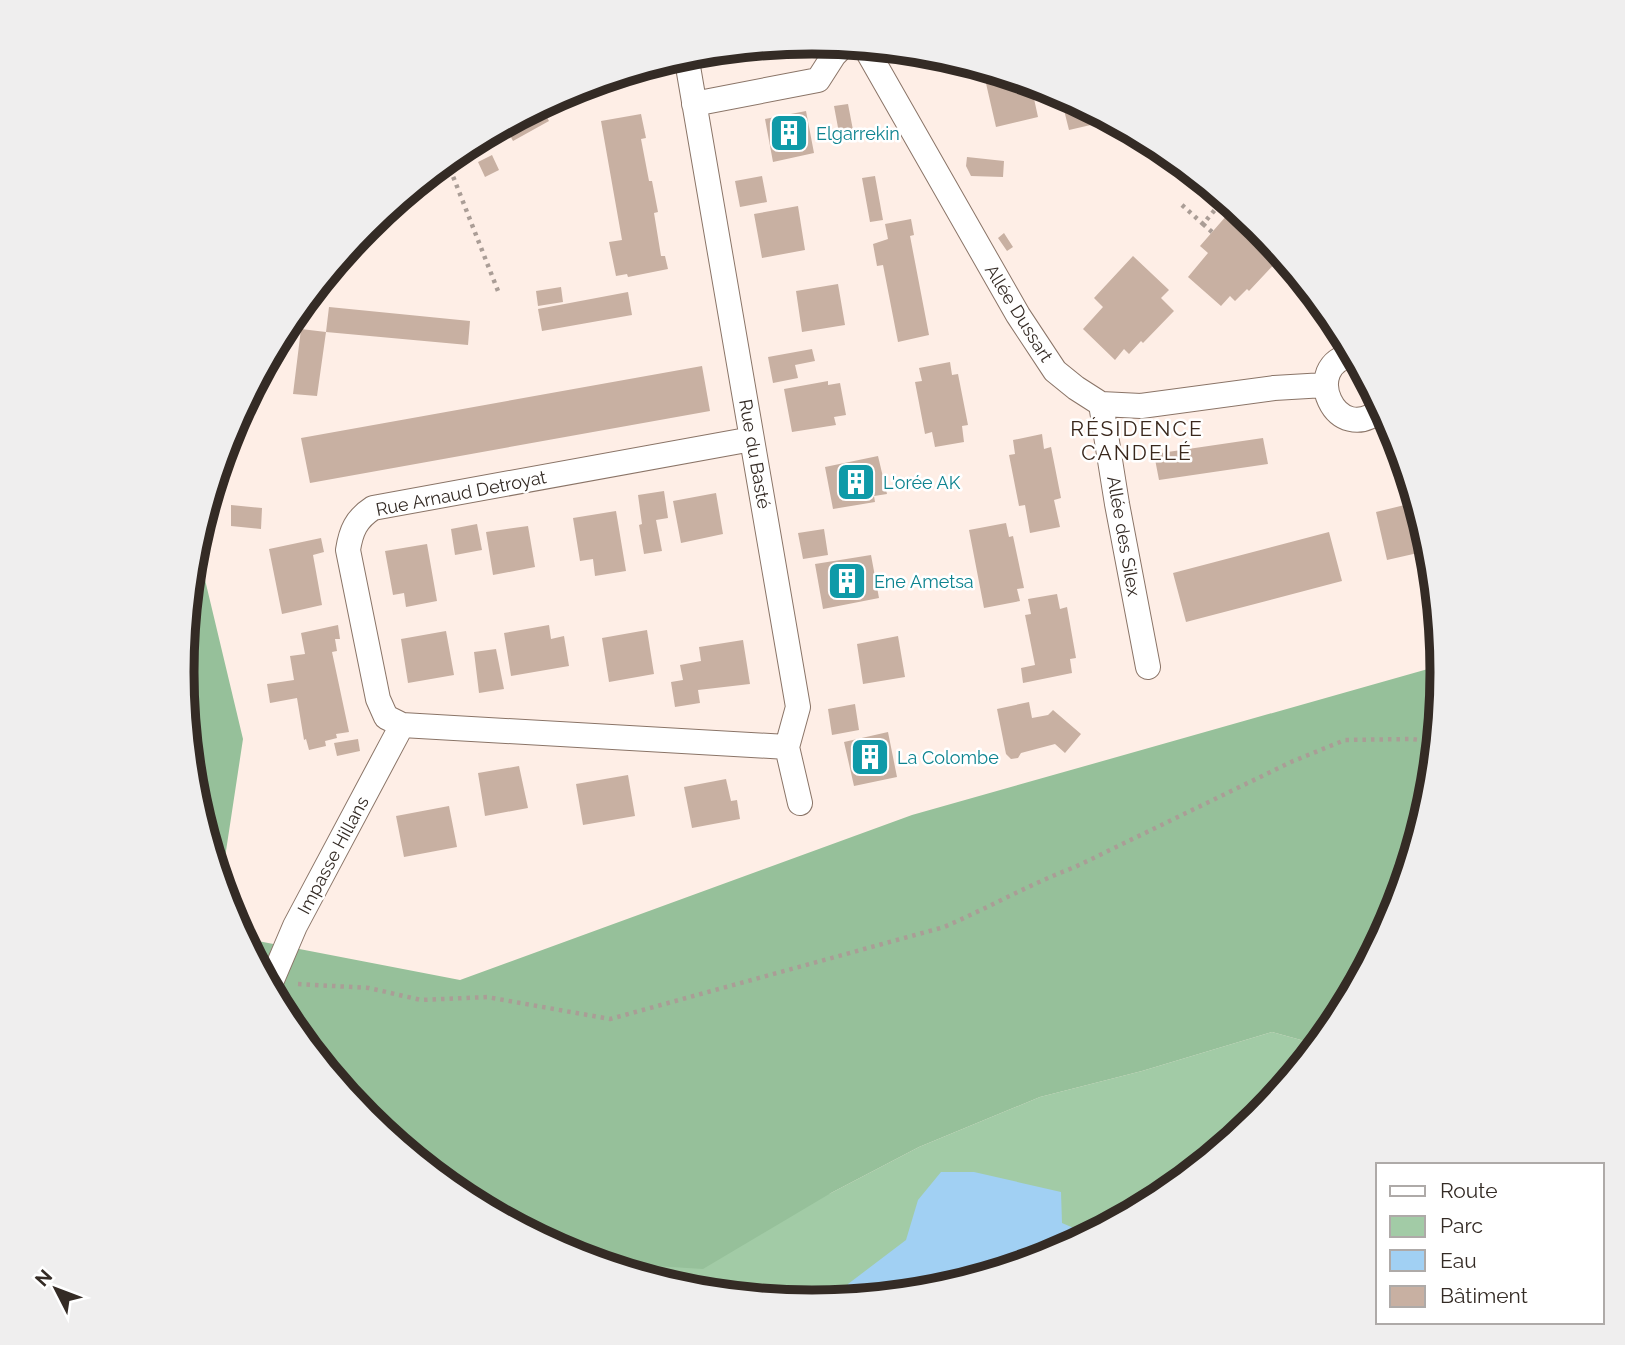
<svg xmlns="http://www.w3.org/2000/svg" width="1625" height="1345" viewBox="0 0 1625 1345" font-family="Raleway,sans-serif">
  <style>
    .green { fill: #a2cba6 }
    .forest { fill: #96c09a }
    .water { fill: #a1d0f3 }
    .building { fill: #c8b0a2 }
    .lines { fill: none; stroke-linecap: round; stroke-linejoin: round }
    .street-casing { stroke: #8a7467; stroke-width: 26 }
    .path { stroke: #aa9d96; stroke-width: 4.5; stroke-dasharray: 3.5 5; stroke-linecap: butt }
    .street { stroke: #fff; stroke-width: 24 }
    .labels { text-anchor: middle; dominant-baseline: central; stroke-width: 5; stroke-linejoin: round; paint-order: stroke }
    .culture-label { font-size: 18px; fill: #0d838f; stroke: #fff; text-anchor: start }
    .street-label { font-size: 18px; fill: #342b25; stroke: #fff }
    .quarter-label { font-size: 21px; letter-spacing: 2px; fill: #39271c; stroke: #fff }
    .rim { fill: none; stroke: #342b25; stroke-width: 9 }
  </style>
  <rect width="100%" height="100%" fill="#feeee6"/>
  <path class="green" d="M1272,1032L1319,1045L1258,1119L1162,1197L1053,1255L935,1291L812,1303L689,1291L608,1266L624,1264L831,1193L919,1147L1040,1097L1142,1071Z"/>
  <path class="forest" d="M196,542L243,739L221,884L194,795L182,672Z
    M1442,665L1431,796L1395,914L1337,1023L1319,1045L1272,1032L1142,1071L1040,1097L919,1147L831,1193L703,1269L624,1264L608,1266L571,1255L462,1197L366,1118L288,1022L243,938L460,980L912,815Z"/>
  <path class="water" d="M941,1172H974L1061,1192L1062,1223L1083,1232L1106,1227L1053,1255L935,1291L844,1300L848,1284L906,1240L918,1200Z"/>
  <path class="building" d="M1002,74L1052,89L1033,94L1038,117L996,127L985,79Z
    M1060,94L1091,110L1095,124L1069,130Z
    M848,104L853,130L839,133L834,106Z
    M541,106L549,121L513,141L505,126Z
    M806,111L814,153L773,162L765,119Z
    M641,114L646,138L641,139L649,181H652L658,212L654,213L661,256H665L668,269L628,277L627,274L616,276L609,242L622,240L601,121Z
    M1121,126L1133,132L1144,138L1125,143Z
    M492,155L499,170L485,177L478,162Z
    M967,157L1004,161L1003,177L971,176L966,166Z
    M762,176L767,202L740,207L735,181Z
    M875,176L883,220L870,222L862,178Z
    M798,206L805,250L762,258L754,214Z
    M1234,207L1259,227L1271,242L1267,246L1280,258L1249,291L1247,289L1235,301L1230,296L1221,306L1188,277L1208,253L1200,246Z
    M911,219L914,235L910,236L929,335L898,342L883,265L877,266L873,244L888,239L885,224Z
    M1004,233L1013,247L1007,251L998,238Z
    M1133,256L1169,290L1161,298L1174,311L1143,343L1141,341L1129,354L1124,349L1115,360L1083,329L1103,307L1094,298Z
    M838,284L845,325L802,332L796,291Z
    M561,287L563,302L538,306L536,291Z
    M628,292L632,315L542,331L538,309Z
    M329,307L470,321L468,345L326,332Z
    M301,329L326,332L317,396L293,394Z
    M812,349L815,361L795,365L798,378L773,383L768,357Z
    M950,362L952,375L958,374L968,425L962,426L964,442L935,447L932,432L925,434L915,382L922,381L919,368Z
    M702,366L710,411L310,483L301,438Z
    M828,381V385L840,383L846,415L834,417L836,425L792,432L784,389Z
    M1042,434L1044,449L1051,447L1061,498L1054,500L1060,527L1030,533L1025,505L1019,506L1009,455L1015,454L1013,440Z
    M1263,438L1268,464L1159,480L1154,454Z
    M878,456L887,494L874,496L875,502L833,509L825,467Z
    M664,491L668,518L656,520L662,551L644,554L639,525L642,524L638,495Z
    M716,493L723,534L681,543L673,501Z
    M1417,502L1431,550L1387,560L1376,512Z
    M231,505L262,508L261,529L231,526Z
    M616,511L626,571L595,576L593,559L580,561L573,518Z
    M1006,523L1009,537L1013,536L1024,588L1017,589L1020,601L984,608L969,530Z
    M477,524L482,550L455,555L451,529Z
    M528,526L535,567L493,575L486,532Z
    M824,529L828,555L803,559L798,533Z
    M1329,532L1342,581L1186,622L1173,573Z
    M321,538L324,552L313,555L322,605L282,614L269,549Z
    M427,544L437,601L406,607L404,593L393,595L385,551Z
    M871,555L879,598L823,609L815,564Z
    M1057,594L1060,609L1067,607L1076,658L1070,659L1072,673L1023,683L1021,668L1035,665L1025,615L1031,614L1028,599Z
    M338,625L340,639H335L337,651L332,652L349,732L336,734L337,738L325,741L326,746L309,750L306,739L304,740L297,698L270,703L267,684L294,680L290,656L305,654L301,633Z
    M549,625L551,639L564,636L569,666L511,676L504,633Z
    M647,630L654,674L609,682L602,638Z
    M446,631L454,675L408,683L401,639Z
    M898,636L905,677L863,684L857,644Z
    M743,640L750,684L698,690L700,703L675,707L671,682L683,680L680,665L701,661L699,647Z
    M496,649L504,689L479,693L474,652Z
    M1029,702L1032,718L1048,715L1053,710L1081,734L1065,753L1055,744L1021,753L1018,758L1011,759L1006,754L997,709Z
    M855,704L859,730L832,735L828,709Z
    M888,732L897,777L854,786L844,742Z
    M358,739L360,751L337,756L334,743Z
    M519,766L528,808L485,816L478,773Z
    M628,775L635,816L583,825L576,784Z
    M726,779L731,801L737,800L740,819L692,828L684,787Z
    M449,806L457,847L404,857L396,816Z"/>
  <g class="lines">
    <g class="street-casing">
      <path id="street" d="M865,47L1018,315L1055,371L1076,388L1101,404L1141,406L1274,388L1325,385
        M686,55L798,707L787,747L800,803
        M694,104L818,80L834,55L844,45
        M1354,355C1298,363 1336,451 1382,408
        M1101,404L1117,504L1148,667
        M752,439L373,508C356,519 351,531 348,550L378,699L386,717L402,725L787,747
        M269,987L295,926L402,725"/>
    </g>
    <path class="path" d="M447,161L498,291
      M1182,205L1203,224L1224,199
      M1203,224L1212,232
      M1426,695L1441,691
      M298,984L369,988L421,1000L487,997L610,1019L944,927C988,908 1030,884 1075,867L1291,762L1345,740L1412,739L1436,742"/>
    <use href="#street" class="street"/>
  </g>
  <defs>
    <g id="building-square" transform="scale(2.0125)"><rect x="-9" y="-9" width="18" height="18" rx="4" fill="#0f9aa8" stroke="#fff"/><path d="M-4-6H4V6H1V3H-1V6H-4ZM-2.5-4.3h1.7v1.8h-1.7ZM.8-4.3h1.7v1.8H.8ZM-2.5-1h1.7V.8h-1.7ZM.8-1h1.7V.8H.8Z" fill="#fff"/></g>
  </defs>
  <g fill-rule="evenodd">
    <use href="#building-square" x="789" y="133"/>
    <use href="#building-square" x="856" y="482"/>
    <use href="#building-square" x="847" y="581"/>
    <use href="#building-square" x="870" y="757"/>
  </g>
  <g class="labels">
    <g class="culture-label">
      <text x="816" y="133">Elgarrekin</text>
      <text x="883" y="482">L'orée AK</text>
      <text x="874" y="581">Ene Ametsa</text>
      <text x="897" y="757">La Colombe</text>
    </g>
    <g class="street-label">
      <text transform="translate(1019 313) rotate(58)">Allée Dussart</text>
      <text transform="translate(755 454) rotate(80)">Rue du Basté</text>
      <text transform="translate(461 493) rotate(-11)">Rue Arnaud Detroyat</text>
      <text transform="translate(1124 536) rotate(80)">Allée des Silex</text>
      <text transform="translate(333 855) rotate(-62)">Impasse Hillans</text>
    </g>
    <g class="quarter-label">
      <text x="1137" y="428">RÉSIDENCE<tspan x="1137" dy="24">CANDELÉ</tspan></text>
    </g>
  </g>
  <path d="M0 0H1625V1345H0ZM194 672a618 618 0 1 1 1236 0a618 618 0 1 1-1236 0Z" fill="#efeeee" fill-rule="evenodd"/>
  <path class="rim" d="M194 672a618 618 0 1 1 1236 0a618 618 0 1 1-1236 0Z"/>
  <rect x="1376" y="1163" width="228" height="161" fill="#ffffff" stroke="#aeaaa8" stroke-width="2"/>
  <rect x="1390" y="1186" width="35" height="10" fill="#ffffff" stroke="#aeaaa8" stroke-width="2"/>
  <text x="1440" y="1198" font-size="21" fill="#342b25">Route</text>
  <rect x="1390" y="1216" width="35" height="21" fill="#a2cba6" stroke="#aeaaa8" stroke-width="2"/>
  <text x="1440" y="1233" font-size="21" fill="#342b25">Parc</text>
  <rect x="1390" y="1250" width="35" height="21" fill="#a1d0f3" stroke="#aeaaa8" stroke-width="2"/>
  <text x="1440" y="1268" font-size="21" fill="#342b25">Eau</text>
  <rect x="1390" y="1286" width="35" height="21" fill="#c8b0a2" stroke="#aeaaa8" stroke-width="2"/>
  <text x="1440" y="1303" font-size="21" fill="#342b25">Bâtiment</text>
  <g transform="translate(56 1289) rotate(312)" stroke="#ffffff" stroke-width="5" paint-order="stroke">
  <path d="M0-5L12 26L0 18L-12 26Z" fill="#342b25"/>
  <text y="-10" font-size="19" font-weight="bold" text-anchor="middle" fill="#342b25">N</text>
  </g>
</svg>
